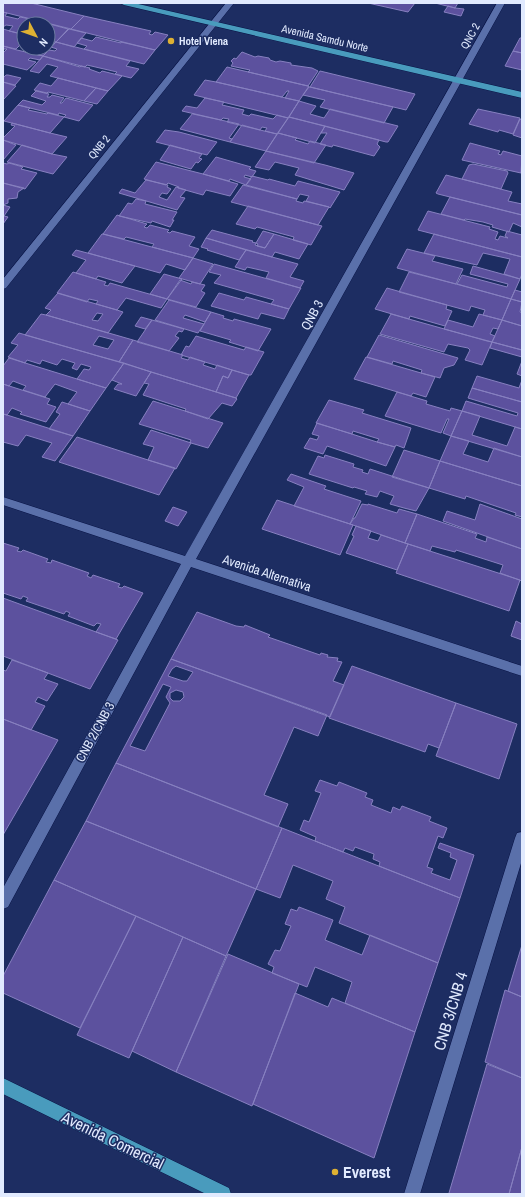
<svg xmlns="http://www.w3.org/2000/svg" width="525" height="1197" viewBox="0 0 525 1197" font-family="'Archivo Narrow',sans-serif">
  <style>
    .building { fill: #5c519e; stroke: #8780c0; fill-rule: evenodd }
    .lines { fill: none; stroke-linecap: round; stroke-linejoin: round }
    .minor-casing { stroke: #081345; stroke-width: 1 }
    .major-casing { stroke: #081345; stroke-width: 1 }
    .minor { fill: #5a70aa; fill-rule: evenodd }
    .major { fill: #499bbd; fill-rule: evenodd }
    .poi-dot { fill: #deb133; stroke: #1d2d62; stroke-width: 1.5 }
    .labels { text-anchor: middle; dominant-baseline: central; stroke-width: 3; stroke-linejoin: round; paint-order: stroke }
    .far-street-label { font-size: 11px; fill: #e1eafe; stroke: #1d2d62 }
    .far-poi-label { font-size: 11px; font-weight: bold; fill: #e1eafe; stroke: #1d2d62; text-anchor: start }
    .street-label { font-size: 13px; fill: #e1eafe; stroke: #1d2d62 }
    .near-street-label { font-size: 16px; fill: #e1eafe; stroke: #1d2d62 }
    .near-poi-label { font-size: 16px; font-weight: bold; fill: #e1eafe; stroke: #1d2d62; text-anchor: start }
  </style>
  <rect width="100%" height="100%" fill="#1d2d62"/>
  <path class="building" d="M3,3H31L84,16L71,29L3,12Z
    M368,3H415L408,12Z
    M435,3H458L455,8Z
    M448,6L455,8L464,9L461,16L444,12Z
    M3,12L7,13L5,16L18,19L20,17L35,20L31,24H24V32L22,34L9,31L13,26L6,25L3,27Z
    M84,16L151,31L149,34L152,35L155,32L168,35L155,50L71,29Z
    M35,20L68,29L56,42L48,41V24H31Z
    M3,29L24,35V41L16,49L3,46Z
    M69,29L86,33L74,47L56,42Z
    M96,37L121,43V42L155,50L144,64L84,49L87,46L77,43L81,38L92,41Z
    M520,38H522V53L513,51Z
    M48,41L56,42L43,56L25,52L29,48H48Z
    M56,42L130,61L126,66L139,69L131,78L115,74L117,72L87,65L85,67L43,56L49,50L55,51L57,49L51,47Z
    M3,46L17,50L43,56L40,60L30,58L28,60L36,62L27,70L3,64V53L7,49H3Z
    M513,51L522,53V70L505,66Z
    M242,52L255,57L258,56L269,58L270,60L276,62L280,61L291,63V65L312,68L318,71L308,86L248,72L250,70L231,66L233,63L231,61L234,58L236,59Z
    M43,56L80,67L81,66L90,68L89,69L100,73L102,71L122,76L108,91L50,76L58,67L47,64L39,73L30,71Z
    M227,67L308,86H309L299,101L285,98L289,91H287L282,97L216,82Z
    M320,71L415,94L406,110L310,87Z
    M6,75H8L21,78L15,85L3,82V78Z
    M58,78L96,88L84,101L48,92L47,93L34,90L40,83L51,86Z
    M205,80L216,82L299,101L288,118L194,95Z
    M3,82L16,86L3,100Z
    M309,87H310L393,107L384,123L320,107L325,100L303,95Z
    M96,88L108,91L97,104L84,101Z
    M36,91L49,94L47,97H50L52,95L64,98L60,103H62L66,98L93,105L79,121L64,117L66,115L59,113L58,115L18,105L23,100L42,105L46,101L31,96Z
    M205,98L224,102L222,105L244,110L242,114L249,116L251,114L273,119L277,115L288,118L277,134L265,131L267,128L262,127L260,130L227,122L229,119L223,118L221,120L182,111L186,106L197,108Z
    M299,101L316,106L310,114L324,118L330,109L398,126L388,142H386L289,117Z
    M18,105L30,108L28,110L47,114L48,113L64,117L50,133L4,121Z
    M478,109L520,118L513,134L499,130L498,132L469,124Z
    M193,113V114L239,124L229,138L232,139L230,142L180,129Z
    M289,117L325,126L315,143L278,133Z
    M520,119L522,120V138L513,135Z
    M12,123L50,133L67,137L52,154L3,140V138L15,126L11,125Z
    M242,125L260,130L277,134L266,151L230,142Z
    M325,126L379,140L377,144L380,147L374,156L333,145L332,147L320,144L327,133H321Z
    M165,130L179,132L217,142L207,155L156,142Z
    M278,133L297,138L295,140L308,144L310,141L326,145L314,163L266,151Z
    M3,140L16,145L3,160Z
    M470,143L500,151L498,154L501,155L503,151L522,156L521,173L462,160Z
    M22,145L52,154L67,157L53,174L7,162Z
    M170,145L202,154L199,158L202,159L198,163L196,162L191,169L160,160Z
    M266,151L325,165L354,173L344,190L295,175L299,168L275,162L269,170L255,167Z
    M216,157L251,167L249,169L256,171L252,177L245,175L244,177L251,179L246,185L230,179L229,181L203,174Z
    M156,162L203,174L238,184L230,196L206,190L203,195L178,188L179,187L168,183L166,185L144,179Z
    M3,163L7,164L9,163L23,167L21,169L37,173L25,189L3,183Z
    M473,164L507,171L508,173L501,189L462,179L469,165Z
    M446,175L512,192L508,201L522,204V215L438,194L436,193Z
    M252,176L268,180L269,179L295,186L298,181L340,192L330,208L329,207L306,201L309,196L300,194L297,199L246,185Z
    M146,180L168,185L167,187L171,189L167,194L162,193L159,197L167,200L176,187L186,190L180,197L185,198L177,210L119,193L122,189L135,193Z
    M3,183L24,188L18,192L17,198L8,199V203L3,205Z
    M243,185L297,199L296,201L303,203L304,201L329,207L318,225L231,202Z
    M450,197L522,215V227L513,223L509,232L492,227L493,225L483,222L465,219L464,220L441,214Z
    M136,199L146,201L145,204L177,212L172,220H174L170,227L152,221L151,223L119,216L128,203L132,204Z
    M3,205L10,207L4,216L8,217L3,224Z
    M248,206L318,225L322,226L311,245L293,240L294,237L257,227L255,229L236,224Z
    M428,211L490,227L489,229L498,232L495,239L498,240L500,236L508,238L505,236L507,231L522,235V257L418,230Z
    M117,215L147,224L144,227L147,228L150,225L169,230L167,232L170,233L172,231L195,237L189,246L199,249L193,258L152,247L154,244L126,237L124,239L103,234Z
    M212,230L253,241L252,242L256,243L255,245L265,248L274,234L308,244L299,259L275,252L272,257L206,238Z
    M263,231L274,234L265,248L257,246L258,244L256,243Z
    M102,234H103L193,258L185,270L166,264L160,273L88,253Z
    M434,234L522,257V274L520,279L504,274L510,259L483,253L477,265L424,253Z
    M206,238L246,250L239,260L207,250L208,249L201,247Z
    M407,249L435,256L432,261L463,269L456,284L397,268Z
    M76,250L91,254L135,266L122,283L98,276L96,279L76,273L86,260L72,255Z
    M246,250L298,264L290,277L304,281L300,288L266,278L269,272L247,267L245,270L235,267Z
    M193,258L213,264L200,284L179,278Z
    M214,264L300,288H301L289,309L271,304L274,300L214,283L221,275L209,272Z
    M473,266L520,279L511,299L457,284L462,275L507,287L508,284L470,274Z
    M73,272L106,282L104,285L108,286L110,283L167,299L161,308L126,298L117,310L96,304L98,301L89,299L87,302L57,293Z
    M409,272L456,284L511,299L502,320L483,315L485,310L471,306L469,311L399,292Z
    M164,274L182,279L167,299L150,294Z
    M180,280L191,284L192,282L205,285L201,291L205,293L196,307L167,299Z
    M387,288L447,305L446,309L452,311L445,326L410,316L409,319L375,309Z
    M515,290L522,292V302L511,299Z
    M58,293L117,310L123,312L108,333L46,315L51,310L45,308ZM97,313L103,314L98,321L92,320Z
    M219,293L244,300L246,297L289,309L284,319L261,313L258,319L211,306Z
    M511,299L522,302L520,312L522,313V326L502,320Z
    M169,300L211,312L205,322L185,315L183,318L204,324L198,333L155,320Z
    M211,312L224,316L223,318L233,321L234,319L271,329L258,351L229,342L231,340L200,331Z
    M41,314L46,315L133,340L119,362L25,335ZM99,336L114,340L108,349L93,345Z
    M391,314L487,341L492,342L482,365L465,360L470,350L468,348L448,344L444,352L380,334Z
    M479,314L502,320L498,329L493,328L490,334L495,336L492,342L444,329L448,320L473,327Z
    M141,317L152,320L145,329L135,326Z
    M152,320L184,329L182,332L179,331L175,336L179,338L169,351L137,342Z
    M502,320L522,326V350L492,342Z
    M19,333L102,357L124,363L106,388L77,379L84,369L89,370L91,367L81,364L77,370L72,368L75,363L62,359L57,365L42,360L40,364L27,360L25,363L8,357L18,345L11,343Z
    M379,335L434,351L458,358L454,365L444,368L440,378L421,373L422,370L393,361L392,364L367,357Z
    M196,336L244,350L246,347L264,352L251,375H249L181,355L186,346L189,347Z
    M133,340L183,355L181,358L188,360L190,357L205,362L203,365L215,369L217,365L232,370L228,378L223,376L216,392L119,362Z
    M492,342L522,350V357L490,348Z
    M366,357L421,373L435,377L426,397L413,393L411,396L354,379Z
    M9,358L77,379L106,388L90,411L68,404L77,392L55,384L45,397L23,390L26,386L13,381L9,386L3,384V366Z
    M522,361V376L517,374Z
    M124,363L151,372L136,396L114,389L118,384H122L112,380Z
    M232,370L249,375L236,398L216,392L223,376L228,378Z
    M151,372L236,398L237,399L232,406L222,403L208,419L185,411L186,409L143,395L149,384L144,383Z
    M477,376L519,388L522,380V402L472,388Z
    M3,384L50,399L47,404L56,407L46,422L20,414L22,412L12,408L7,415L3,414Z
    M472,388L522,402V429L462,411L466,401L517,416L518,413L468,398Z
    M397,392L427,401L426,404L450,411L451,408L462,411L451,436L443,433L449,419H447L441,433L385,416Z
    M329,400L364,410L362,413L411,428L404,448L396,445L395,447L377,442L379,439L353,431L352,434L316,423Z
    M153,401L185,411L223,423L208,448L191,443L190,442L191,440L139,424Z
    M62,402L90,411L73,436L49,429L60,414L56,412Z
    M462,411L480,416L472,435L507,446L515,427L522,429V457L451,436Z
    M3,414L7,415L73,436L55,461L42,457L52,443L26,435L18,446L3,442Z
    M317,423L377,442L395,447L386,466L327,446L323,454L304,448L310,438L317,440L319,436L312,434Z
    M151,430L191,443L176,469L148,460L154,447L143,444Z
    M451,436L469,441L463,454L488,462L494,448L522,457V486L440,461Z
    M77,437L148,460L175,468L159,495L59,462Z
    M404,450L440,461L429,488L392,477Z
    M325,455L354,464L353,467L363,470L362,472L368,474L370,469L429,488L416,511L404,508L390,504L394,496L380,491L377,497L365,494L367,491L354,487L353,488L309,474L318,456L324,458Z
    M440,461L522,486V517L515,515L516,513L466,496L465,499L429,488Z
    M291,474L326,486L324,489L361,501L350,524L294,506L304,487L287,480Z
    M277,500L353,525L340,555L262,529Z
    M362,504L368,505V504L397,513L399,509L417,514L405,543L350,524L354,518H355Z
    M480,504L522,519V549L443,521L447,511L475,520Z
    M173,507L187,512L178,526L165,521Z
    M417,514L477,534L475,538L486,542L487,537L522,549V581L500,573L503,565L456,550L455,552L432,546L430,551L405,543Z
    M356,526L371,531L368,538L378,541L381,535L408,544L397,570L346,553L354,536L352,535Z
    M3,543L19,548L17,551L21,552L23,550L48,559L46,562L51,563L52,560L89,573L87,576L91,578L93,575L120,584L118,587L122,588L124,586L143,593L116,639L96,632L101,624L97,623L94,626L68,616L70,613L66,611L64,614L26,601L28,598L23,596L21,599L3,593Z
    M408,544L520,580L509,611L396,573Z
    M3,598L118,640L90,689L3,656Z
    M197,612L236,626L244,627L245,625L270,635L268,637L320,655L321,653L328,655L327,657L338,658L337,661L342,662L333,681L344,685L330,717L171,659Z
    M516,621L522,624V640L511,636Z
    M171,659L327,715L318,736L294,727L264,795L288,804L278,827L116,763ZM176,666L193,672L187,681H183L168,676L172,669ZM163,684L171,687L166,697L170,703L145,751L130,746ZM176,690L183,692L184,697L180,701H173L170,698V693Z
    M12,660L48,673L44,679L58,684L47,701L38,697L35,702L45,706L31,730L3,719V670L6,671Z
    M352,666L456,703L439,748L428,744L425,752L329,718Z
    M456,703L517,724L499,779L436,756Z
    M3,719L58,740L3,835Z
    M116,763L282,828L256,889L86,821Z
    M320,780L337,786L339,782L367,793L365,797L373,800L371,805L391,813L393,807L400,810L402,806L431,817L429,821L447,828L443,838L438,836L427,867L433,869L431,873L450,880L457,860L450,857L451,853L438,848L440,843L474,855L460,898L379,866L380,862L373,859L374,854L355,847L353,851L345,848L343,852L315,841L316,837L300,830L304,820L309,822L321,793L315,791Z
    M86,821L256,889L226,956L54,880Z
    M282,828L460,898L438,963L339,923L345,907L326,899L333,881L293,865L280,898L256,889Z
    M54,880L136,916L80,1028L3,993V976Z
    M299,907L333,920L325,940L362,955L370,935L438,963L415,1032L345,1003L352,982L315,967L307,987L272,973L274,967L268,964L275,950L280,951L291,926L285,924L291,909L297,911Z
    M136,916L183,937L129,1058L77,1035Z
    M183,937L226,956L176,1072L132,1051Z
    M522,945V997L508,991Z
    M228,954L299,984L252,1106L176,1072Z
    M505,990L522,997V1078L485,1062Z
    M295,993L328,1007L332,998L415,1032L374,1158L253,1104Z
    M487,1064L522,1078V1147L509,1194H450L449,1193Z
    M522,1147V1194H509Z"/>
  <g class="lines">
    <g class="minor-casing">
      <path id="minor" d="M226,3H234L6,288L3,289V279Z
        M497,3H505L196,559L522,666V676L191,567L8,907L3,909V888L181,564L3,505V497L185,556Z
        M522,832V860L420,1194H404L515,838L517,833Z"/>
    </g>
    <g class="major-casing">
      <path id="major" d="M120,3H134L522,92V98L124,5Z
        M3,1078L229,1188L231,1194H206L3,1094Z"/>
    </g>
    <use href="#minor" class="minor"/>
    <use href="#major" class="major"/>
  </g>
  <g class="poi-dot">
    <circle cx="171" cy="41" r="4"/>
    <circle cx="335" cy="1172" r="4"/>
  </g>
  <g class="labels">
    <g class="far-street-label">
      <text transform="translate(470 36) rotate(-61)">QNC 2</text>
      <text transform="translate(325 38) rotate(13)">Avenida Samdu Norte</text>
      <text transform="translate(99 147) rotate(-51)">QNB 2</text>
    </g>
    <g class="far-poi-label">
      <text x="179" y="41">Hotel Viena</text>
    </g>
    <g class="street-label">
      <text transform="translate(312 315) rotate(-61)">QNB 3</text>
      <text transform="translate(267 573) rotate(18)">Avenida Alternativa</text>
      <text transform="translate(95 732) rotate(-61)">CNB 2/CNB 3</text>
    </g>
    <g class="near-street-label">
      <text transform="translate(450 1011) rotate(-73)">CNB 3/CNB 4</text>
      <text transform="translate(113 1140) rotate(26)">Avenida Comercial</text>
    </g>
    <g class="near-poi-label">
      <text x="343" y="1172">Everest</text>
    </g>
  </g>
  <rect width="525" height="1197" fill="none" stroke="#e1eafe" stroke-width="8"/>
  <g transform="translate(36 36) rotate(131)"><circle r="19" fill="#1d2d62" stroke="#6b79a0"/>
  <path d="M0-3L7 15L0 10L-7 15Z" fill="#deb133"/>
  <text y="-6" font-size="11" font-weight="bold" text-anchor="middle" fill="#e1eafe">N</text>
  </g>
</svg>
